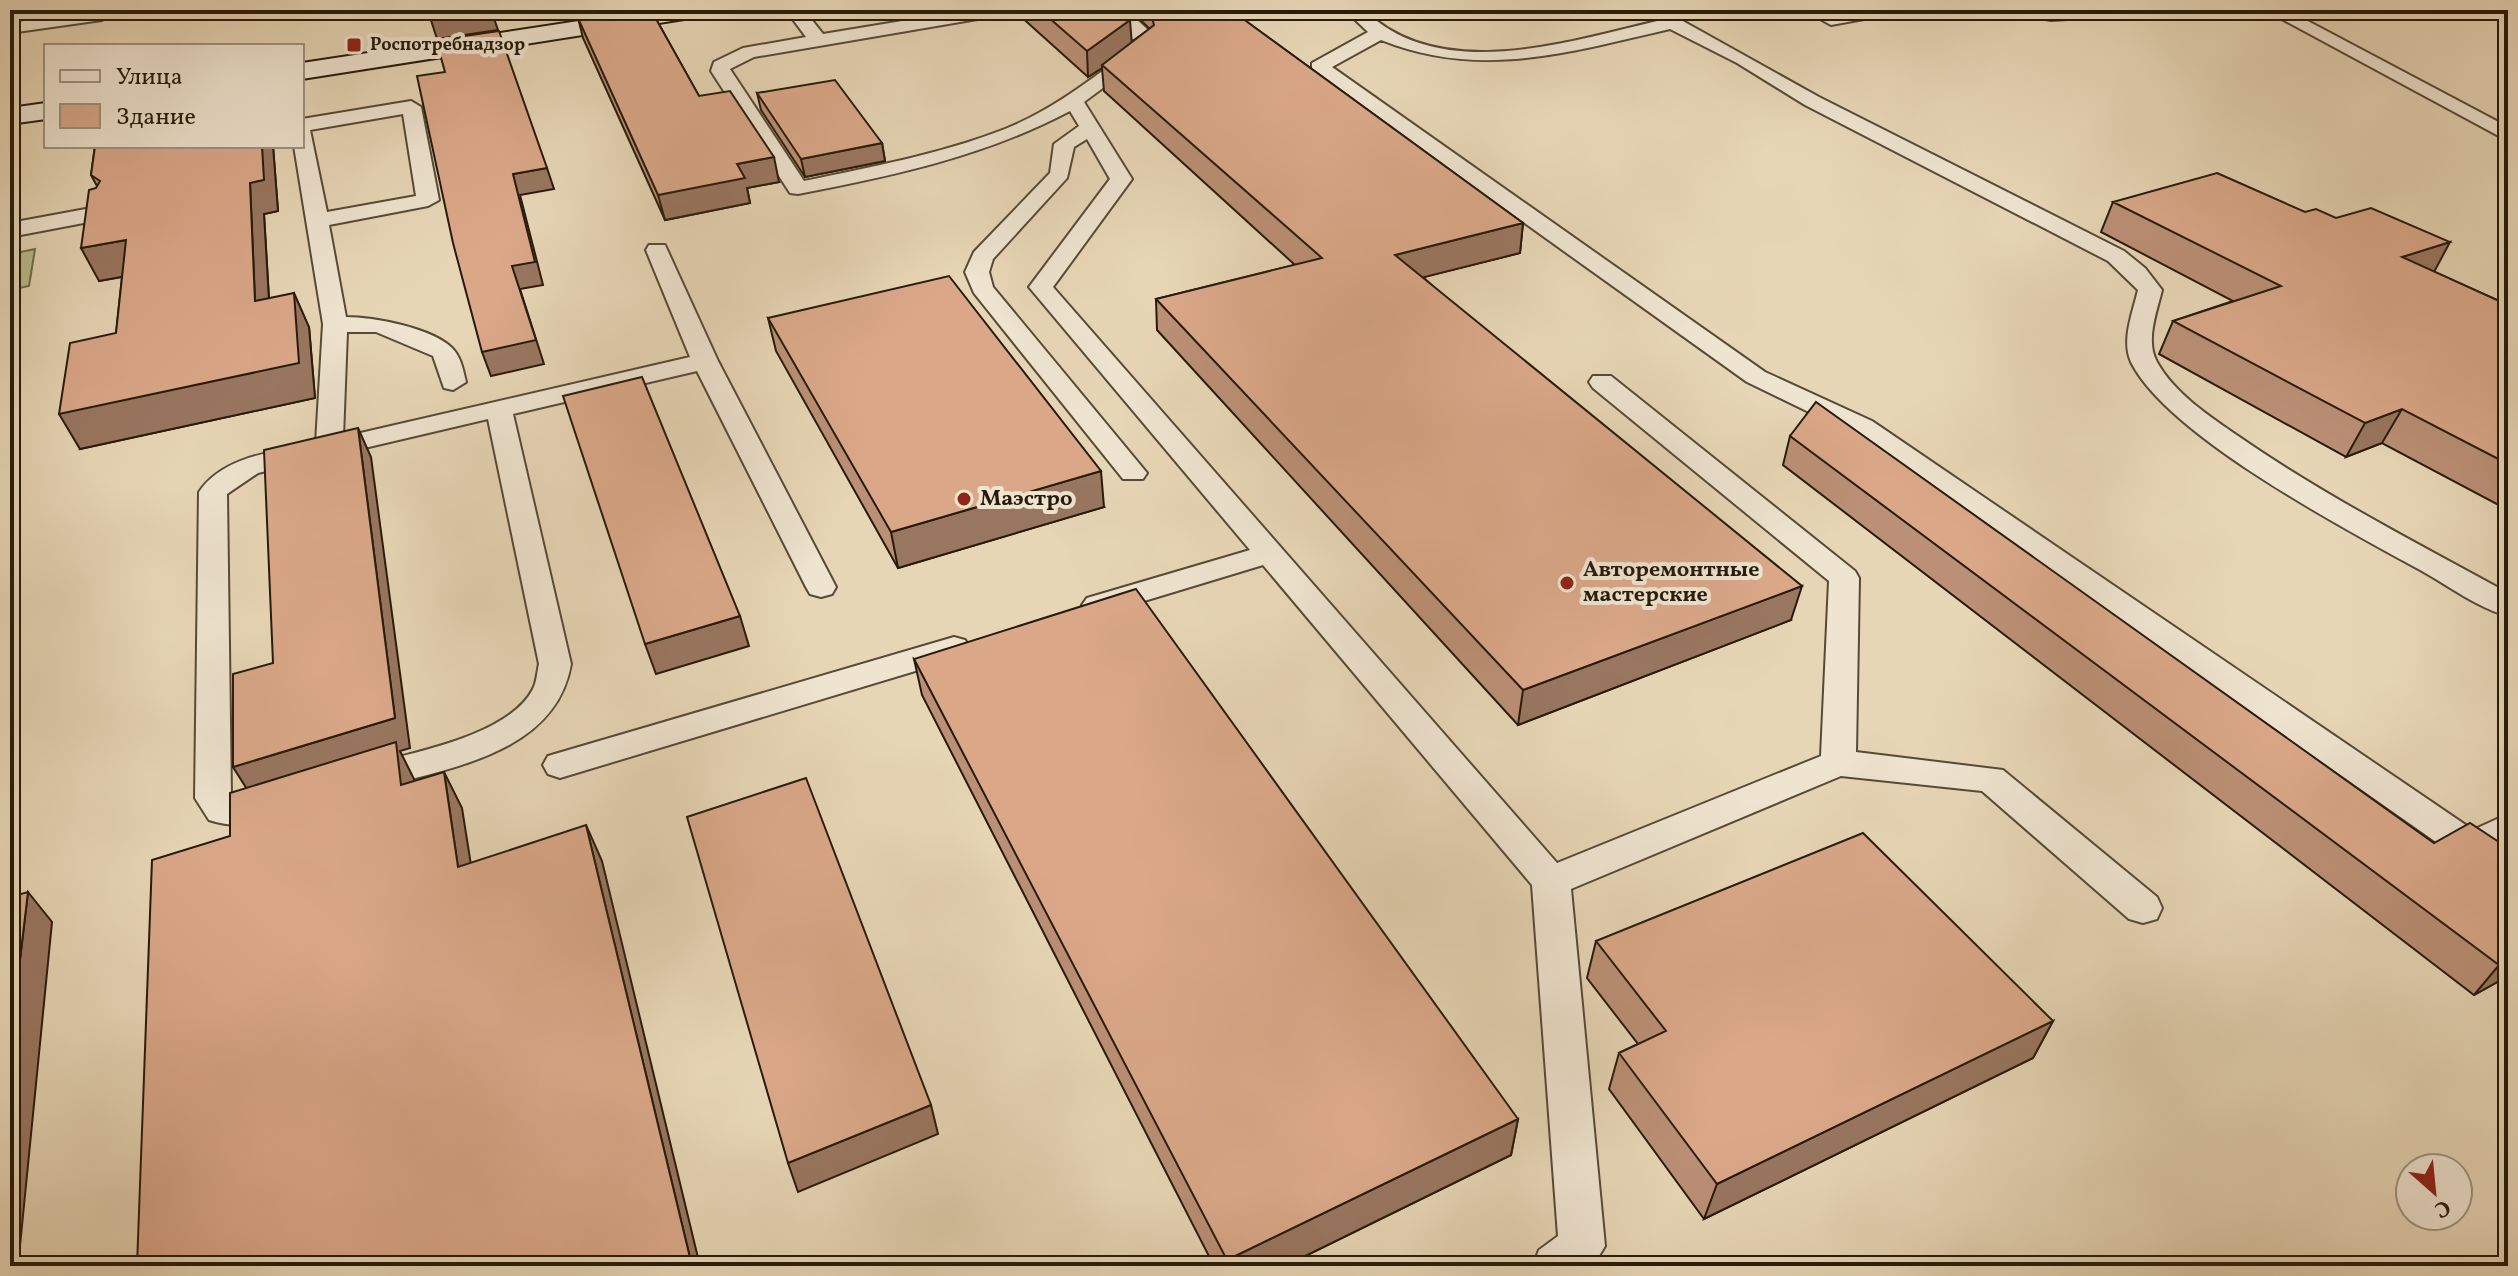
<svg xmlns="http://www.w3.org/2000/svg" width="2518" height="1276" viewBox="0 0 2518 1276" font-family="Vollkorn,serif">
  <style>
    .green { fill: #b8bd8c; stroke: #6f6c4c; stroke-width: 2 }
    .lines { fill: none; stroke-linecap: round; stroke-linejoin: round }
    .service-casing { stroke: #564a36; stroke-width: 4 }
    .secondary-casing { stroke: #261b0b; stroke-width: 4 }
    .service { fill: #efe4d0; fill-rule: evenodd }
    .secondary { fill: #efe4d0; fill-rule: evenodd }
    .wall { fill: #bb9076; stroke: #261b0b; stroke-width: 2 }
    .shaded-wall { fill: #997660; stroke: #261b0b; stroke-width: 2 }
    .building { fill: #daa889; stroke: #261b0b; stroke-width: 2 }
    .poi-dot { fill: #8f2418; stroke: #efe4d0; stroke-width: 3 }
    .labels { text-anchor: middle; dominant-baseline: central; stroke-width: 8; stroke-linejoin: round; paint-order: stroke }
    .far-poi-label { font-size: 18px; font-weight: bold; fill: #261b0b; stroke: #efe4d0; text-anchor: start }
    .poi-label { font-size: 22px; font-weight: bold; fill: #261b0b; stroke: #efe4d0; text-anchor: start }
  </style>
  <rect width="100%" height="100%" fill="#e7d6b6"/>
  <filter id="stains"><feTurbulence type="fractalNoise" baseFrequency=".0025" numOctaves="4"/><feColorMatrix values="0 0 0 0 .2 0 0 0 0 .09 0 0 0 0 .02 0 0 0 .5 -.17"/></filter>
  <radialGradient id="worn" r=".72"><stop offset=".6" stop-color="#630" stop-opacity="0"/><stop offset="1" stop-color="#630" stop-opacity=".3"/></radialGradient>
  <path class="green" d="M35,249L29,286L10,290V254Z"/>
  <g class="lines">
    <g class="service-casing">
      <path id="service" d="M371,10H389L391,13L382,18Z
        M786,10H804L823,34L969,10H1010L1001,15L754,57L730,69L804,181C871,167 941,154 1005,129C1053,110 1094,77 1135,47L1130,31L1107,10H1126L1147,29L1153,49L1150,53L1084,102L1132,179L1053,287L1557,863L1821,756L1829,581L1593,388L1589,382L1593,376H1611L1855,571L1859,578L1856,752L2003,770L2157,897L2162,908L2157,919L2143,923L2129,919L1982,791L1841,776L1571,889L1605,1246L1593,1266H1533L1539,1250L1558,1236L1532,885L1263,565L1098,615L1087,612L1082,605L1087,598L1250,550L1029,287L1110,179L1087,139L1074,147L1067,178L993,259L989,272L993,287L1147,473L1143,479H1123L974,293L965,272L974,252L1050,173L1054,144L1079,126L1070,111C985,156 892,176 798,194L790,193L711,71L714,62L743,48L806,37Z
        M1345,10H1364C1440,84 1567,42 1657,21L1642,10H1663L1819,97L2124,251L2145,268L2162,290C2157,311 2145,341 2157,362C2174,393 2209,416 2238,436C2323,495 2417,543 2508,593V616C2478,608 2449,586 2422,571C2347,530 2168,436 2131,362C2121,340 2133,312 2138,290L2108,261L1805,105L1737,63L1670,29C1570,52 1480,80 1381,40L1332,67L1765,372L1872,421L2473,830L2508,814V845L2472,862L2459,858L1852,433L1747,382L1312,71V63L1368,32Z
        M1857,10H1895L1886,15L1831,25L1822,20L1825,16Z
        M2013,10H2143L2134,15L2051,20L2016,14Z
        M2265,10H2287L2508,127V141Z
        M96,11L102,12V20L10,33V23Z
        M411,101L421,107L439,200L428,206L329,225L346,317C374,317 432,328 452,348C461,357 463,370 466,382L453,390L444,388L433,356L376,332H347L343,437L690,357L646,250L649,245H665L718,361L836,587L832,594L821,597L810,594L806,587L697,371L513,414L571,664C555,757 441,769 365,791L353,787L347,778L353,769C402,754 507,739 533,689C537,681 537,672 539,664L488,419L258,473L227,494L231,796C248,804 265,792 284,798L289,807L284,816C258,825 236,829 209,820L195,798L199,492C224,455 276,452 316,443L323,324L294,146H302V119ZM403,114L416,196L327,212L310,130Z
        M102,206L113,213L110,218L10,237V223Z
        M954,637L965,640L970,648L965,656L560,778L548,774L543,765L548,756Z"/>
    </g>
    <g class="secondary-casing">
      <path id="secondary" d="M651,10H709L697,17L302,79V63Z
        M46,103V119L10,124V108Z"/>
    </g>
    <use href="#service" class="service"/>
    <use href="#secondary" class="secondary"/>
  </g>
  <path class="wall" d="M571,10H651L699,96L779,182L747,188L750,203L665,220L583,38L578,18L575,19Z
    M1018,10H1127L1131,42L1150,29L1130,10H1240V17L1523,223L1520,253L1423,277L1791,620L1518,725L1157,330L1156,299L1295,265L1104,91L1102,68L1088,77L1018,14Z
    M757,93L882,143L885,161L805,177L761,110Z
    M95,146H273L278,211L264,214L269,298L309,327L315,398L80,449L116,333L122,277L99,281L97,186L91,175Z
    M2113,202L2434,272L2508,305V510L2382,443L2346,457L2159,354L2173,321L2233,301L2101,232Z
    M768,318L1104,507L898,568L776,351Z
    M1790,436L2434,843L2508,976L2474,995L1783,465Z
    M914,659L1518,1119L1511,1155L1285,1266H1214L922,695Z
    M1596,941L2053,1021L2033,1058L1704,1219L1609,1089L1619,1053L1638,1044L1587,978Z"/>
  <path class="shaded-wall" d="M480,10H491L498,30L437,39L430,17Z
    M572,10H631L575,19Z
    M1219,10H1240V23Z
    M1130,20L1132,46L1102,65V68L1088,77L1087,51Z
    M882,143L885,161L805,177L801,159Z
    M262,146H273L278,211L264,214L271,335L255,301L250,183Z
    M774,157L779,182L747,188L750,203L665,220L658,195L737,164Z
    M547,168L554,189L520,195L543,285L520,289L544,364L491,376L482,352L512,266L513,174Z
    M1523,223L1520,253L1393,285L1395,255Z
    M126,240L143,273L99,281L81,248Z
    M2450,242L2433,274L2402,257Z
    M294,293L309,327L315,398L80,449L59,414Z
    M2402,409L2382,443L2346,457L2365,423Z
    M358,428L371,457L410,748L400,751L414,779L420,821L252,797L233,767L395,718Z
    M1101,471L1104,507L898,568L891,532Z
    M1802,586L1791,620L1518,725L1523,690Z
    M740,616L749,646L656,674L645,644Z
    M444,772L462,808L477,903L458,867Z
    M586,825L602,861L700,1266H692Z
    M28,892L52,922L18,1266H10V1044Z
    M2508,960V976L2474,995L2499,965Z
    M2053,1021L2033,1058L1704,1219L1717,1184Z
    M931,1105L938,1134L798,1192L788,1163Z
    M1518,1119L1511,1155L1285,1266H1228L1227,1260Z"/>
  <path class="building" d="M428,10H480L430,17Z
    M616,10H651L699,96L730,91L774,157L737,164L745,178L658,195L577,16Z
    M1040,10H1127L1130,20L1087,51Z
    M1150,10H1231L1523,223L1395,255L1802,586L1523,690L1156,299L1322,258L1102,65L1154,25Z
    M499,31L547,168L513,174L535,262L512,266L536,340L482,352L453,243L417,76L445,72L436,40Z
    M835,80L882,143L801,159L757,93Z
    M95,146H262L264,180L250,183L255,301L294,293L299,363L59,414L70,343L116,333L126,240L81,248L89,190L96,188L100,181L91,175Z
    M2217,173L2305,212L2316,209L2336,218L2371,208L2450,242L2402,257L2508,305V464L2402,409L2365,423L2173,321L2281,286L2113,202Z
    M949,276L1101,471L891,532L768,318Z
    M642,377L740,616L645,644L563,396Z
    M1816,402L2434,843L2470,823L2508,848V960L2499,965L1790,436Z
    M358,428L395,718L233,767V674L273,663L264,450Z
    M1136,589L1518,1119L1227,1260L914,659Z
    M396,742L401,785L444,772L458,867L586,825L692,1266H137L152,860L230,836V793Z
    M806,778L931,1105L788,1163L687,817Z
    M1863,833L2053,1021L1717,1184L1619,1053L1666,1031L1596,941Z
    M28,892L10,1044V897Z"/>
  <g class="poi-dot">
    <rect x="346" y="37" width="16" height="16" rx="4"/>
    <circle cx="964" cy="499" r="8"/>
    <circle cx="1567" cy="583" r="8"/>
  </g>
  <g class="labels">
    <g class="far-poi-label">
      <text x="370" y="45">Роспотребнадзор</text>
    </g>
    <g class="poi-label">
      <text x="980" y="499">Маэстро</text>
      <text x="1583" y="570">Авторемонтные<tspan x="1583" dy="25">мастерские</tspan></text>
    </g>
  </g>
  <rect width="2518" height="1276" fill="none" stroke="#e7d6b6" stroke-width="40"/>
  <rect x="12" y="12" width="2494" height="1252" fill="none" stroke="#261b0b" stroke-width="4"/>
  <rect x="20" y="20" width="2478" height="1236" fill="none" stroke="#261b0b" stroke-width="2"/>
  <rect x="44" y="44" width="260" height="104" fill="#efe4d0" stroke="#9f9481" stroke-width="2"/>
  <rect x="60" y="70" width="40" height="12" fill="#efe4d0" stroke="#9f9481" stroke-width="2"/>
  <text x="116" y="84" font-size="24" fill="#261b0b">Улица</text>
  <rect x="60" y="104" width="40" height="24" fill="#daa889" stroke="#9f9481" stroke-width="2"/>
  <text x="116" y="124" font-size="24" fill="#261b0b">Здание</text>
  <g transform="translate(2434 1192) rotate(153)"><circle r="38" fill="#efe4d0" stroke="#9f9481" stroke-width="2"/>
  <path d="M0-6L14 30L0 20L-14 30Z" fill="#8f2418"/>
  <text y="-12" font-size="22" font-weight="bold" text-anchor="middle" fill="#261b0b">С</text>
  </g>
  <rect width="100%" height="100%" filter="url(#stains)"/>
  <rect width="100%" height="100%" fill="url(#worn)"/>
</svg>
